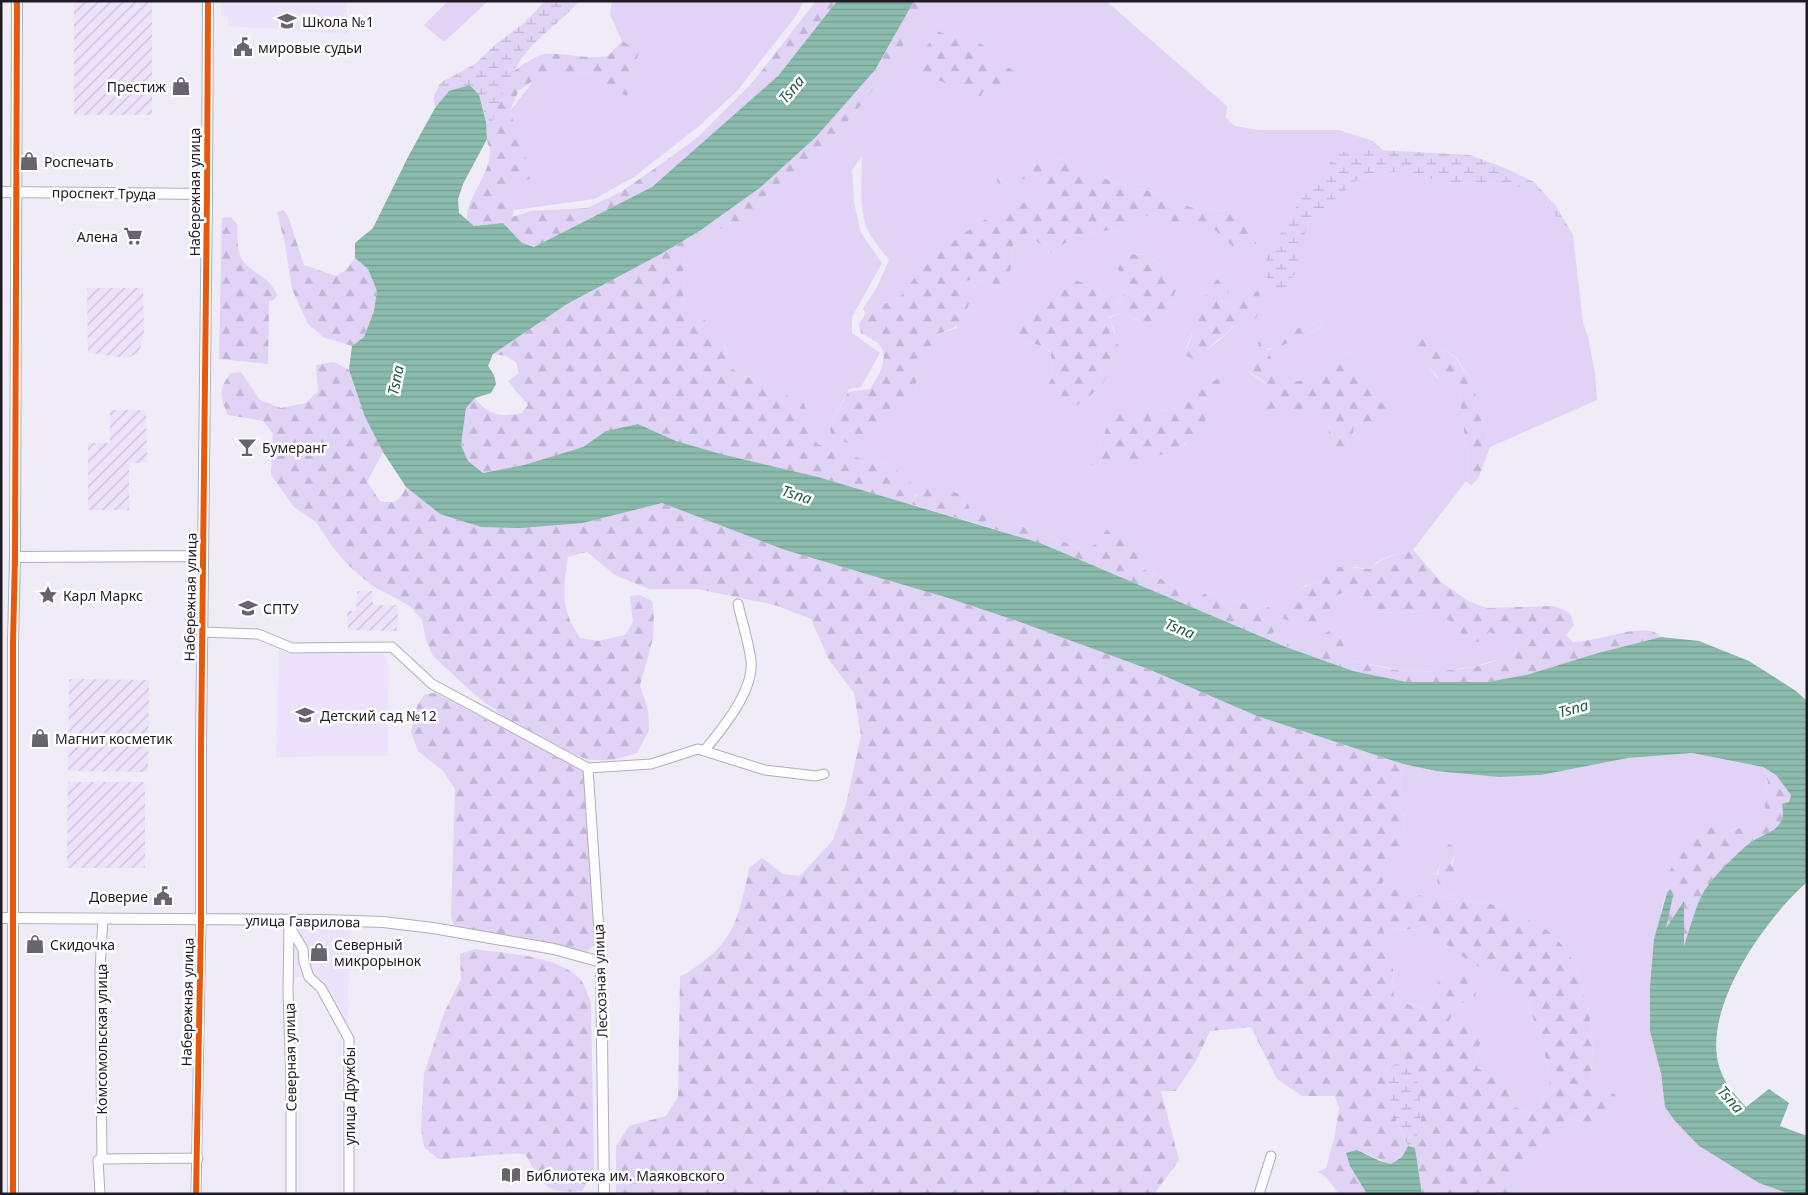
<svg xmlns="http://www.w3.org/2000/svg" width="1808" height="1195" viewBox="0 0 1808 1195" font-family="'Noto Sans',sans-serif">
  <style>
    .built { fill: #ece2fb }
    .industrial { fill: url(#industrial-furrows) }
    .green { fill: #e0d3f5; fill-rule: evenodd }
    .forest { fill: url(#forest-firs); fill-rule: evenodd }
    .wetland { fill: url(#wetland-marsh) }
    .water { fill: url(#water-rules) }
    .lines { fill: none; stroke-linecap: round; stroke-linejoin: round }
    .minor-casing { stroke: #b2afb9; stroke-width: 11 }
    .tertiary-casing { stroke: #b2afb9; stroke-width: 12 }
    .minor { stroke: #fdfcfe; stroke-width: 9 }
    .tertiary { stroke: #fdfcfe; stroke-width: 10 }
    .cycleway-casing { stroke: #fff; stroke-width: 9 }
    .cycleway { stroke: #e8590c; stroke-width: 6 }
    .labels { text-anchor: middle; dominant-baseline: central; stroke-width: 5; stroke-linejoin: round; paint-order: stroke }
    .poi-label { font-size: 14px; fill: #201c25; stroke: #fff; text-anchor: start }
    .street-label { font-size: 14px; fill: #201c25; stroke: #fff }
    .water-label { font-size: 15px; font-style: italic; fill: #225b48; stroke: #fff }
  </style>
  <defs>
    <pattern id="industrial-furrows" width="10" height="10" patternUnits="userSpaceOnUse" patternTransform="scale(1.25)"><rect width="10" height="10" fill="#ece2fb"/><path d="M-1 1l2-2M0 10L10 0M9 11l2-2" fill="none" stroke="#cac1d7"/></pattern>
    <pattern id="forest-firs" width="22" height="20" patternUnits="userSpaceOnUse" patternTransform="scale(1.25)"><rect width="22" height="20" fill="#e0d3f5"/><path d="M5 1l3.5 6h-7zM16 11l3.5 6h-7z" fill="#c0b5d2"/></pattern>
    <pattern id="wetland-marsh" width="20" height="14" patternUnits="userSpaceOnUse" patternTransform="scale(1.25)"><rect width="20" height="14" fill="#e0d3f5"/><path d="M1 5h8M5 5V1M11 12h8M15 12V8" fill="none" stroke="#c0b5d2"/></pattern>
    <pattern id="water-rules" width="6" height="5" patternUnits="userSpaceOnUse" patternTransform="scale(1.25)"><rect width="6" height="5" fill="#8abbac"/><path d="M0 2.5h6" fill="none" stroke="#77a094"/></pattern>
  </defs>
  <rect width="100%" height="100%" fill="#efebf7"/>
  <path class="built" d="M221,1H381L347,2V34L228,26V17L221,16Z
    M279,651H382L389,666L388,756L276,757Z
    M290,920L350,921L348,1023H341L309,977H289Z"/>
  <path class="industrial" d="M74,1H152V115H74Z
    M87,288H143L144,332L139,353L127,358L88,353Z
    M110,410H146L147,463H129V510H88V443H110Z
    M357,591H372L373,605H398L397,631L348,630L347,611H356Z
    M69,679L149,680L148,772L68,771Z
    M68,782H145V868H67Z"/>
  <path class="green" d="M448,1H488L444,42L424,25Z
    M612,1H804L795,17L737,91L699,126L634,177L594,199L514,210L505,194L531,177L510,111L535,79L573,73L594,74L606,84L638,51L622,41L610,14Z
    M927,1H1106L1227,106L1226,118L1235,126L1259,130H1339L1373,141L1383,150L1362,149L1327,167L1316,185L1303,196L1281,233L1300,247L1308,223L1357,180L1374,173L1401,172L1450,183L1488,182L1514,185L1535,193L1573,235L1583,323L1588,337L1595,373L1597,400L1490,447L1484,423L1478,412L1474,384L1457,359L1442,347L1429,367L1436,377L1460,387L1459,397L1469,464L1466,481L1413,550L1390,556L1377,562L1370,569L1354,567L1317,583L1306,585L1294,595L1282,612L1335,614L1337,595L1354,588L1371,612L1398,613L1424,610L1445,617L1459,628L1465,641L1489,632L1520,645L1515,652L1504,658L1475,666L1445,671H1403L1343,658L1321,636L1316,648L1290,641L1286,647L1268,639L1274,631L1269,607L1235,602L1207,592L1200,597H1193L1141,567L1140,542L1106,530L1095,545L1081,549L1034,530L916,494L911,504L899,501L909,492L887,464L859,458L816,444L804,403L732,369L725,346L684,307L683,272L685,256L720,229L733,222L755,215L760,200L818,154L855,113L894,62ZM938,31L1014,71L988,82L911,69ZM862,156C862,180 858,208 868,231C874,242 882,250 889,260L877,287L863,309L866,313L902,295L922,267L1009,204L1022,203L1049,193L1040,173L1000,186L996,179L1062,158L1073,166L1119,184L1153,192L1190,207L1227,211L1256,244L1232,246L1216,231L1203,225H1175L1156,213L1138,219L1122,232L1109,230L1075,236L1051,253L1027,232L1014,240L1012,258L1003,287L976,280L962,281L959,295L957,328L936,335C926,355 914,377 914,400L890,409L879,425L829,427L849,389L861,387L880,353L852,333V317L882,263L861,233L854,203L852,170ZM1127,254L1147,255L1157,263L1137,320L1124,312L1109,318L1115,332L1052,378L1051,353L1043,346L1017,340L1023,314L1038,307L1046,298L1038,289L1116,304L1124,299L1122,288ZM1229,282L1220,299L1225,303L1236,301L1251,290C1247,300 1243,311 1238,320C1230,334 1214,343 1203,354L1186,348L1194,329ZM1323,319L1322,326L1312,332L1268,350L1258,342ZM1339,349H1346L1354,367L1368,383L1375,395V423L1362,421L1354,427L1352,437L1346,448L1329,436L1328,421L1320,415L1276,407L1268,424L1262,422L1272,396L1269,386L1244,369H1275L1285,381C1315,384 1322,370 1339,349ZM1222,382L1215,393L1210,406L1186,444L1152,457L1100,465L1093,455L1100,445L1108,424L1133,413L1170,410Z
    M1692,753L1763,767L1768,782L1764,796L1765,813L1755,824L1729,831L1664,887L1667,893L1661,910V1073L1665,1106L1675,1121L1699,1146L1759,1183L1790,1194H1510L1521,1162L1539,1149L1553,1132L1569,1119L1581,1122L1615,1094L1597,1089L1591,1081L1593,1044L1589,1013L1580,979L1569,953L1549,931L1503,906L1448,898L1422,896L1382,884L1402,841L1406,811L1400,783L1403,764L1436,771L1499,777L1541,775L1628,758ZM1455,847C1457,858 1451,860 1453,873L1436,875L1443,858Z
    M1427,929L1460,955L1501,981L1528,1001L1548,1065L1550,1081L1540,1105L1530,1113L1515,1107L1509,1090L1478,1069L1476,1061L1480,1043L1467,1026H1454L1449,1021L1454,1011L1461,1003L1442,976L1421,1009L1394,999L1393,968L1382,930Z
    M1334,1139C1335,1158 1335,1179 1350,1194H1339L1326,1177L1318,1172L1326,1168Z"/>
  <path class="forest" d="M816,1H837L778,76L652,187L534,247L522,243L503,223L474,226L467,220C466,197 489,177 490,153C490,148 487,143 487,138C489,123 503,87 511,74C514,69 538,55 544,54C565,52 587,60 608,56L622,41L639,51L627,96L606,84L594,74L573,73L536,79L519,90L510,111L532,177L505,194L514,210L512,217L531,211L587,208L619,193L654,169L698,137L752,83Z
    M914,1H927L894,62L855,113L818,154L760,200L755,215L740,232H733L732,222L720,229L685,256L683,272L684,307C716,325 722,334 732,369L804,403L817,444L859,458L887,464L911,479L909,492L899,501L818,477L721,454L676,441L638,424L606,431L583,447L524,465L482,473L468,461L461,445L466,408L475,398C488,416 501,417 522,413L528,405L508,381L519,373L516,362L506,356L493,354L567,304L661,254L701,230L761,187L816,137L875,70Z
    M938,31L949,36H967L986,47L988,56L1014,71L1012,78L1003,88L988,82L980,97L910,69Z
    M1062,158L1073,166L1119,184L1153,192L1190,207L1227,211L1249,219L1257,229L1256,244L1232,246L1216,231L1203,225H1175L1156,213L1138,219L1122,232L1109,230L1075,236L1051,253L1027,233L1014,240L1009,280L1003,287L976,280L962,281L959,294L969,303C962,326 957,327 936,335C926,355 914,377 914,400L902,412L890,409L867,444H850L833,437L829,427L848,392L870,389C877,378 889,361 881,347C878,341 867,337 861,333L859,324L866,313L902,295L922,267L960,236L1009,204L1022,203L1049,193L1040,174L1000,186L996,179L1022,169Z
    M283,210L288,216L304,265L336,276L346,270L355,258L368,269L377,291L374,311L364,337L352,346L323,337L308,324L292,289L285,244L277,212Z
    M231,217L237,224C238,235 236,253 244,262C256,276 269,276 277,295L274,300L269,301L268,364L219,359L222,218Z
    M1127,254L1147,255L1172,276L1176,290L1168,308L1160,321C1146,325 1136,319 1124,312L1109,317L1118,345L1116,361L1102,384L1085,401L1066,410L1043,393L1052,378L1051,352L1043,346L1017,340L1009,329L1023,314L1038,307L1045,298L1038,289L1077,281L1094,285L1117,304L1124,299L1118,268Z
    M1220,277L1229,282V292L1220,300L1225,303L1236,301L1251,290L1259,292C1262,302 1262,309 1256,318L1238,321L1225,335L1217,340L1203,354L1193,359L1185,355L1194,329V313L1214,283Z
    M1323,319L1322,326C1306,335 1277,351 1259,349L1258,342Z
    M1421,337L1442,347L1456,359L1474,384L1478,411L1484,423L1490,447L1478,479L1471,485L1466,481L1469,464L1459,397L1460,387L1447,388L1418,354L1413,341Z
    M1339,349H1346L1354,367L1368,383L1375,395L1384,398L1388,409L1387,419L1375,423L1362,422L1354,427L1352,437L1346,448H1334L1329,436L1328,421L1320,415L1277,408L1267,425L1261,422C1274,389 1278,388 1244,369V361L1255,356H1270L1275,369L1285,381C1314,384 1322,370 1339,349Z
    M334,362L349,370L365,417L383,452L367,482L380,501C396,504 399,502 406,487L440,514L583,523L662,503L785,550L948,598L1020,622L1148,669L1257,716L1403,764L1400,783L1406,811L1402,841L1382,884L1422,896L1448,898L1503,906L1549,931L1569,953L1580,979L1589,1013L1593,1044L1591,1081L1597,1089L1615,1094L1618,1108C1606,1126 1589,1124 1569,1119L1553,1132L1539,1149L1521,1162L1510,1194H1422L1415,1148L1422,1113L1396,1120L1408,1146L1402,1157L1391,1164L1357,1150L1350,1166L1367,1194H1350L1343,1187L1331,1169L1335,1163L1334,1139L1339,1108L1335,1096H1302L1277,1079L1251,1027L1210,1031L1196,1061L1176,1091H1161L1179,1160L1154,1194H616V1146L629,1126L666,1116L678,1097L680,977C732,947 738,924 749,868L762,858L783,874L800,876L833,840L846,804L861,736L854,693L829,660L811,619L775,605L697,589H649L615,575L587,552L568,557C563,590 560,609 580,638L598,641L625,635L633,622L630,596L640,595L652,601L654,611L653,638L640,685L648,710L649,730L637,753L613,760H589L557,747L515,724L475,695L433,656L426,640L422,620L410,606L371,585L346,563L332,546L316,522L294,507L271,475L273,433L263,421L228,415C220,397 218,389 231,373L241,372L260,400L281,408L306,403L318,391L316,365ZM1427,929L1460,955L1501,981L1528,1001L1548,1065L1550,1081L1540,1105L1530,1113L1515,1107L1509,1090L1496,1073L1478,1069L1476,1061L1480,1043L1478,1030L1467,1026H1454L1449,1021L1454,1011L1461,1003L1474,1002L1476,992L1467,977L1456,975L1442,976L1421,1009L1394,999L1393,968L1383,930Z
    M1218,378L1222,382C1217,390 1213,397 1210,406C1207,413 1206,422 1202,428C1181,457 1126,465 1092,465L1093,455L1100,445L1108,424L1104,413L1124,401L1133,413L1170,410L1192,397Z
    M922,486L948,490L965,496L970,510L1034,530L1081,549L1095,545L1106,530L1124,534L1140,541L1142,568L1193,597H1200L1207,592L1235,602L1269,607L1272,617L1274,631L1268,639L1040,543L911,504Z
    M1413,550L1441,582L1470,602L1487,608L1554,606L1570,613L1574,625L1566,635L1573,642C1596,642 1631,627 1651,631C1655,632 1658,634 1661,637L1598,653L1526,675L1487,682H1407L1353,671L1286,647L1289,641L1316,648L1321,636L1331,630L1343,635L1344,658C1363,662 1384,669 1404,671C1434,673 1500,670 1520,645L1489,632L1482,642L1465,641L1459,628L1444,617L1424,610L1398,613L1371,612L1354,588L1337,595L1335,614L1332,622C1313,626 1302,624 1284,619L1282,612C1292,597 1299,586 1317,583L1325,573L1338,567L1370,569C1383,557 1397,554 1413,550Z
    M436,693L584,772L594,787V945L587,952L564,946L454,926L451,917L455,789L443,771L418,751L411,732L417,706L425,694Z
    M1763,767L1776,775L1791,795L1780,823L1774,830L1748,844L1723,869L1703,894L1683,948V902L1665,930L1670,891L1667,893L1664,887C1677,850 1683,846 1715,825L1729,831L1755,824L1765,813L1764,796L1768,782Z
    M1449,844L1455,847L1456,853L1451,863L1455,869L1453,873C1455,880 1455,884 1451,890L1439,887C1433,872 1444,866 1442,851Z
    M475,949C506,954 556,955 579,978C585,984 588,995 591,1003L594,1173L582,1191C543,1195 543,1183 525,1154C496,1153 468,1158 438,1159L424,1147L421,1128L424,1074L444,1013L461,979L460,954Z"/>
  <path class="wetland" d="M545,1H579C564,19 544,32 529,49C507,75 496,107 487,139C486,119 484,101 471,85L449,91L435,108L434,97L440,83L475,64L496,44L524,23Z
    M1362,149L1470,155L1505,168L1534,182L1556,206L1573,235L1535,193L1514,185L1488,182L1450,183L1401,172L1374,173L1357,180L1308,223L1295,274L1284,288L1273,289L1265,273L1267,253L1281,233L1303,196L1316,185L1327,167L1338,153Z
    M1404,1059L1413,1066L1417,1075L1422,1113L1415,1148L1408,1146C1398,1123 1371,1073 1404,1059Z"/>
  <path class="water" d="M837,1H914L875,70L816,137L761,187L701,230L661,254L567,304L493,354L488,366L494,375L496,384L491,393L475,398L466,408L461,445L468,461L483,473L524,465L583,447L606,431L638,424L676,441L721,454L818,477L1040,543L1286,647L1353,671L1407,682H1487L1526,675L1598,653L1661,637L1699,641L1749,661L1796,691L1807,701V882C1765,919 1702,1008 1719,1066C1724,1083 1734,1094 1746,1107L1769,1089L1789,1103L1780,1126L1807,1136V1194H1790L1759,1183L1699,1146L1675,1121L1665,1107L1661,1073L1650,1031V987L1654,939L1667,893L1670,890L1672,892L1673,896L1666,928L1684,901V946C1690,929 1694,911 1702,895C1711,878 1732,859 1746,846C1763,831 1788,833 1782,804L1789,802L1791,795L1776,775L1763,767L1692,753L1628,758L1541,775L1499,777L1436,771L1403,764L1257,716L1148,669L1020,622L948,598L785,550L662,503L583,523L520,528L481,527L440,514L406,487L383,452L365,417L349,370L352,346L364,337L374,311L377,291L368,269L355,258V243L373,228L409,155L435,108L449,91L470,85L479,95L486,122L487,139L463,184L458,199L459,213L474,226L503,223L522,243L534,247L652,187L778,76Z
    M1408,1146L1415,1148L1422,1194H1367L1350,1166L1346,1153L1357,1150L1380,1161L1391,1164L1402,1157Z"/>
  <g class="lines">
    <g class="minor-casing">
      <path id="minor" d="M202,632L258,634L292,648L392,647L432,684L588,768L651,764L698,749L765,770L816,776L824,774
        M704,751C722,729 754,691 751,661C749,642 742,623 738,604
        M588,768L601,962
        M103,919L100,970L102,1159L198,1158
        M289,926L303,949L304,962L309,977L321,988L349,1039V1194
        M289,926L288,992L291,1081V1194
        M98,1160L100,1194
        M196,1194L201,920
        M1259,1194L1271,1156"/>
    </g>
    <g class="tertiary-casing">
      <path id="tertiary" d="M1,192L207,194
        M15,557L203,556
        M1,918L323,920L383,922L433,928L554,949L601,962L604,1194
        M201,920V747L207,194L208,1
        M13,1194V642L15,557L17,1"/>
    </g>
    <use href="#minor" class="minor"/>
    <use href="#tertiary" class="tertiary"/>
    <g class="cycleway-casing">
      <path id="cycleway" d="M13,1194V642L15,557L17,1
        M196,1194L201,920V747L207,194L208,1"/>
    </g>
    <use href="#cycleway" class="cycleway"/>
  </g>
  <defs>
    <g id="school-bare" transform="scale(1.5)"><path d="M0-5L7-2L0 1L-7-2ZM-4 1L0 2.5L4 1V4Q0 6-4 4Z" fill="#68646e" stroke="#fff" stroke-width="2.5" paint-order="stroke"/></g>
    <g id="civic-bare" transform="scale(1.5)"><path d="M-.6-6.5H3V-4.5H.6V-3L4-1V1h2V6H-6V1h2V-1L-.6-3ZM-1.2 2.5V6h2.4V2.5Z" fill="#68646e" stroke="#fff" stroke-width="2.5" paint-order="stroke"/></g>
    <g id="shop-bare" transform="scale(1.5)"><path d="M-5-2.5h2.3a2.7 3.5 0 0 1 5.4 0H5L5.5 6h-11ZM-1.5-2.5h3a1.5 2.3 0 0 0-3 0Z" fill="#68646e" stroke="#fff" stroke-width="2.5" paint-order="stroke"/></g>
    <g id="supermarket-bare" transform="scale(1.5)"><path d="M-6-5.5h2.5l.6 2H6L4.5 2H-2.5L-4.4-4H-6ZM-1.5 3.2a1.3 1.3 0 1 0 .1 0ZM3 3.2a1.3 1.3 0 1 0 .1 0Z" fill="#68646e" stroke="#fff" stroke-width="2.5" paint-order="stroke"/></g>
    <g id="bar-bare" transform="scale(1.5)"><path d="M-6-5H6L.8 .8V4.5H3.5V6h-7V4.5H-.8V.8Z" fill="#68646e" stroke="#fff" stroke-width="2.5" paint-order="stroke"/></g>
    <g id="sight-bare" transform="scale(1.5)"><path d="M0-6L1.8-2.2L6-1.7L2.9 1.2L3.7 5.4L0 3.3L-3.7 5.4L-2.9 1.2L-6-1.7L-1.8-2.2Z" fill="#68646e" stroke="#fff" stroke-width="2.5" paint-order="stroke"/></g>
    <g id="university-bare" transform="scale(1.5)"><path d="M0-5L7-2L0 1L-7-2ZM-4 1L0 2.5L4 1V4Q0 6-4 4Z" fill="#68646e" stroke="#fff" stroke-width="2.5" paint-order="stroke"/></g>
    <g id="library-bare" transform="scale(1.5)"><path d="M-6-4Q-3-5.5-.7-3.5V5Q-3 3-6 4ZM6-4Q3-5.5 .7-3.5V5Q3 3 6 4Z" fill="#68646e" stroke="#fff" stroke-width="2.5" paint-order="stroke"/></g>
  </defs>
  <g fill-rule="evenodd">
    <use href="#school-bare" x="287" y="21"/>
    <use href="#civic-bare" x="243" y="47"/>
    <use href="#shop-bare" x="181" y="86"/>
    <use href="#shop-bare" x="29" y="161"/>
    <use href="#supermarket-bare" x="133" y="236"/>
    <use href="#bar-bare" x="247" y="447"/>
    <use href="#sight-bare" x="48" y="595"/>
    <use href="#university-bare" x="248" y="608"/>
    <use href="#school-bare" x="305" y="715"/>
    <use href="#shop-bare" x="40" y="738"/>
    <use href="#civic-bare" x="163" y="896"/>
    <use href="#shop-bare" x="35" y="944"/>
    <use href="#shop-bare" x="319" y="952"/>
    <use href="#library-bare" x="511" y="1175"/>
  </g>
  <g class="labels">
    <g class="poi-label">
      <text x="302" y="21">Школа №1</text>
      <text x="258" y="47">мировые судьи</text>
      <text x="166" y="86" text-anchor="end">Престиж</text>
      <text x="44" y="161">Роспечать</text>
      <text x="118" y="236" text-anchor="end">Алена</text>
      <text x="262" y="447">Бумеранг</text>
      <text x="63" y="595">Карл Маркс</text>
      <text x="263" y="608">СПТУ</text>
      <text x="320" y="715">Детский сад №12</text>
      <text x="55" y="738">Магнит косметик</text>
      <text x="148" y="896" text-anchor="end">Доверие</text>
      <text x="50" y="944">Скидочка</text>
      <text x="334" y="944">Северный<tspan x="334" dy="16">микрорынок</tspan></text>
      <text x="526" y="1175">Библиотека им. Маяковского</text>
    </g>
    <g class="street-label">
      <text transform="translate(194 192) rotate(-90)">Набережная улица</text>
      <text transform="translate(104 193) rotate(1)">проспект Труда</text>
      <text transform="translate(190 597) rotate(-89)">Набережная улица</text>
      <text transform="translate(303 921) rotate(1)">улица Гаврилова</text>
      <text transform="translate(600 981) rotate(-92)">Лесхозная улица</text>
      <text transform="translate(187 1002) rotate(-89)">Набережная улица</text>
      <text transform="translate(101 1039) rotate(-90)">Комсомольская улица</text>
      <text transform="translate(290 1057) rotate(-91)">Северная улица</text>
      <text transform="translate(349 1096) rotate(-90)">улица Дружбы</text>
    </g>
    <g class="water-label">
      <text transform="translate(791 89) rotate(-50)">Tsna</text>
      <text transform="translate(395 380) rotate(-79)">Tsna</text>
      <text transform="translate(797 494) rotate(17)">Tsna</text>
      <text transform="translate(1180 628) rotate(22)">Tsna</text>
      <text transform="translate(1573 708) rotate(-15)">Tsna</text>
      <text transform="translate(1731 1099) rotate(48)">Tsna</text>
    </g>
  </g>
  <rect width="1808" height="1195" fill="none" stroke="#201c25" stroke-width="5"/>
</svg>
